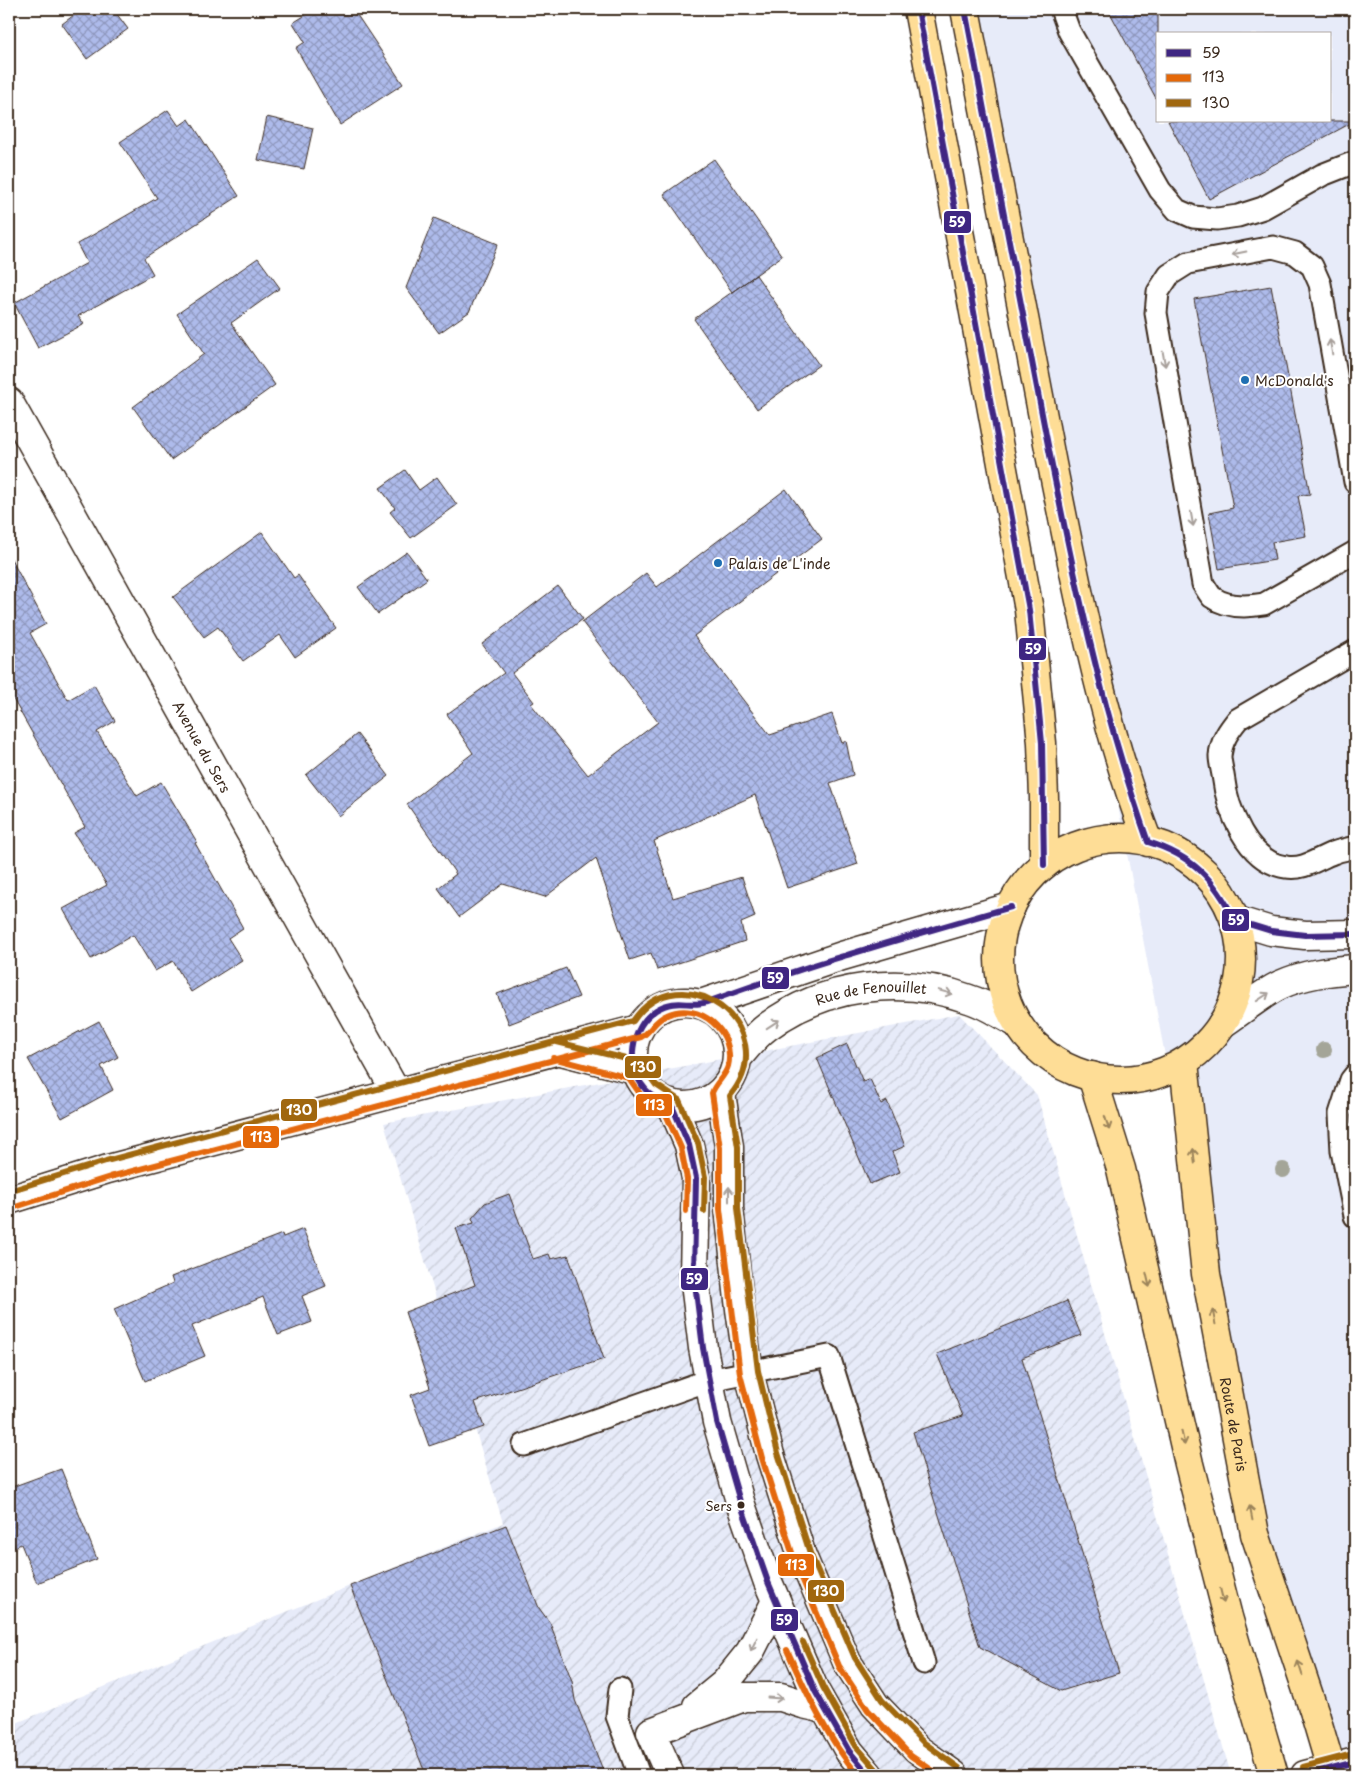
<svg xmlns="http://www.w3.org/2000/svg" width="1364" height="1784" viewBox="0 0 1364 1784" font-family="'Playpen Sans',sans-serif">
  <style>
    .built { fill: #e7ebf9; fill-rule: evenodd }
    .industrial { fill: url(#industrial-furrows) }
    .building { fill: url(#building-cross-hatch); stroke: #3b2a1e }
    .lines { fill: none; stroke-linecap: round; stroke-linejoin: round }
    .service-casing { stroke: #3b2a1e; stroke-width: 25 }
    .minor-casing { stroke: #3b2a1e; stroke-width: 31 }
    .tertiary-casing { stroke: #3b2a1e; stroke-width: 31 }
    .secondary-casing { stroke: #3b2a1e; stroke-width: 31 }
    .primary-casing { stroke: #3b2a1e; stroke-width: 31 }
    .service { stroke: #fff; stroke-width: 21 }
    .minor { stroke: #fff; stroke-width: 28 }
    .tertiary { stroke: #fff; stroke-width: 28 }
    .secondary { stroke: #fff; stroke-width: 28 }
    .primary { stroke: #fedd96; stroke-width: 28 }
    .primary-bridge-casing { stroke: #3b2a1e; stroke-width: 31; stroke-linecap: butt }
    .primary-bridge { stroke: #fedd96; stroke-width: 28 }
    .bus-1-casing { stroke: #fff; stroke-width: 10 }
    .bus-2-casing { stroke: #fff; stroke-width: 10 }
    .bus-3-casing { stroke: #fff; stroke-width: 10 }
    .bus-1 { stroke: #3f2682; stroke-width: 6 }
    .bus-2 { stroke: #e46809; stroke-width: 6 }
    .bus-3 { stroke: #a0670f; stroke-width: 6 }
    .tree { fill: #a4a598 }
    .oneway { stroke: #a79f9a }
    .oneway2 { stroke: #9c845a }
    .poi-dot { fill: #1f6fb2; stroke: #fff; stroke-width: 2 }
    .bus-dot { fill: #3b2a1e; stroke: #fff; stroke-width: 2 }
    .labels { text-anchor: middle; dominant-baseline: central; stroke-width: 4; stroke-linejoin: round; paint-order: stroke }
    .bus-label { font-size: 13px; fill: #3b2a1e; stroke: #fff; text-anchor: end }
    .poi-label { font-size: 14px; fill: #3b2a1e; stroke: #fff; text-anchor: start }
    .street-label { font-size: 14px; fill: #3b2a1e; stroke: #fff }
    .line-badge { stroke: #fff; stroke-width: 2 }
    .badge-label { font-size: 14px; text-anchor: middle; font-weight: bold; fill: #fff }
  </style>
  <defs>
    <pattern id="industrial-furrows" width="10" height="10" patternUnits="userSpaceOnUse" patternTransform="scale(1.25)"><rect width="10" height="10" fill="#e7ebf9"/><path d="M-1 1l2-2M0 10L10 0M9 11l2-2" fill="none" stroke="#c7cad5"/></pattern>
    <pattern id="building-cross-hatch" width="8" height="8" patternUnits="userSpaceOnUse" patternTransform="scale(1.25)"><rect width="8" height="8" fill="#aebbeb"/><path d="M0 0l8 8M0 8l8-8" fill="none" stroke="#8f98be"/></pattern>
  </defs>
  <rect width="100%" height="100%" fill="#fff"/>
  <filter id="ink" filterUnits="userSpaceOnUse"><feTurbulence type="fractalNoise" baseFrequency=".02" numOctaves="2"/><feDisplacementMap in="SourceGraphic" scale="10" xChannelSelector="R" yChannelSelector="G"/><feConvolveMatrix kernelMatrix="1 2 1 2 8 2 1 2 1" color-interpolation-filters="sRGB"/></filter>
  <g filter="url(#ink)">
    <path class="built" d="M965,9H1355V1775H1333L1255,1534L1084,625ZM1158,34H1330V121H1158Z"/>
    <path class="industrial" d="M959,1014L1037,1095L1231,1775H9V1726L503,1523L384,1123Z"/>
    <path class="building" d="M82,9H113L128,29L87,59L62,24Z
      M315,9H353L403,84L340,125L296,48L305,42L293,23Z
      M1108,9H1158V102Z
      M168,110L179,126L189,119L239,196L144,258L153,274L78,316L84,324L38,348L14,303L87,263L77,244L157,198L120,142Z
      M267,117L313,128L304,169L258,160Z
      M1168,121H1355L1209,199Z
      M714,159L782,256L732,292L664,194Z
      M434,218L498,244L469,312L439,333L406,288Z
      M258,258L280,288L231,323L275,385L171,460L133,407L204,354L177,314Z
      M756,275L819,365L757,409L694,319Z
      M1271,286L1310,494L1298,496L1306,536L1272,542L1275,560L1219,569L1209,513L1233,508L1194,299Z
      M405,470L419,490L437,477L457,505L411,538L390,512L395,508L380,488Z
      M786,489L822,539L694,636L770,735L832,714L842,743L846,741L853,775L830,783L858,864L787,888L755,795L654,841L673,898L742,877L755,917L741,923L745,941L657,970L651,953L630,960L596,858L545,897L503,884L459,917L438,888L456,874L407,804L473,753L447,714L504,673L482,644L558,586L583,619L512,673L534,702L531,704L588,775L658,722L582,622L646,573L657,587Z
      M262,532L294,578L298,575L336,628L295,657L280,635L243,661L218,627L204,637L173,597Z
      M407,552L427,579L378,614L358,587Z
      M9,555L46,624L30,633L68,700L94,685L115,721L97,732L137,796L161,782L197,842L195,843L243,928L228,938L242,960L191,992L173,961L155,971L133,935L91,959L63,909L107,885L74,833L85,827L9,692Z
      M357,734L389,776L338,816L306,775Z
      M566,968L579,997L509,1024L497,994Z
      M99,1021L118,1057L101,1066L113,1090L62,1118L28,1059Z
      M847,1044L863,1082L870,1079L881,1104L887,1101L905,1146L892,1152L900,1172L870,1184L817,1058Z
      M509,1194L533,1259L549,1254L551,1259L568,1255L604,1359L475,1402L484,1427L429,1446L411,1395L430,1388L405,1312L475,1285L456,1228L474,1223L472,1218L485,1203Z
      M303,1229L326,1286L302,1296L312,1322L278,1335L263,1297L192,1326L205,1356L145,1381L114,1309L173,1283L171,1277L282,1234L283,1237Z
      M1067,1301L1081,1335L1022,1358L1119,1673L1061,1691L980,1647L913,1432L963,1416L937,1354Z
      M61,1469L97,1559L37,1583L21,1544L9,1550V1488Z
      M506,1525L539,1608L550,1623L572,1681L575,1700L605,1775H426L350,1586Z"/>
    <g class="lines">
      <g class="service-casing">
        <path id="service" d="M1061,9L1069,31L1160,190L1177,210L1193,217L1217,219L1238,216L1263,208L1322,175L1355,162
          M1355,482L1320,284L1312,266L1295,253L1273,247L1188,263L1169,275L1158,292L1156,313L1203,584C1206,588 1209,594 1212,597C1227,608 1247,607 1264,604L1355,552
          M1355,651L1238,719C1229,730 1221,741 1220,756C1220,762 1222,769 1223,775C1227,809 1247,862 1286,867C1304,870 1317,859 1333,853C1340,850 1348,849 1355,847
          M1355,1075L1351,1080L1340,1114L1342,1151L1355,1216
          M524,1445L709,1380L829,1356L924,1663
          M620,1689L617,1716L639,1775"/>
      </g>
      <g class="minor-casing">
        <path id="minor" d="M697,1706L725,1683L750,1652L776,1601
          M670,1775L651,1732L744,1697H781L803,1704L825,1709"/>
      </g>
      <g class="tertiary-casing">
        <g id="tertiary">
          <path id="s1" d="M9,402L396,1092"/>
        </g>
      </g>
      <g class="secondary-casing">
        <g id="secondary">
          <path d="M1235,920L1271,931L1305,935L1355,934"/>
          <circle cx="685" cy="1054" r="52"/>
          <path d="M701,1004L842,956L1011,907"/>
          <path d="M1222,1024C1239,1013 1263,993 1280,985C1304,974 1329,971 1355,969"/>
          <path d="M561,1051L635,1070"/>
          <path id="s2" d="M738,1057C747,1047 756,1035 767,1027C824,984 903,975 969,999C986,1004 1001,1015 1017,1023"/>
          <path d="M721,1093L729,1147V1208L740,1309L749,1373L770,1455L802,1556L847,1662L875,1705L917,1749L954,1775"/>
          <path d="M672,1106L689,1145L696,1178L694,1275L703,1348L717,1422L741,1505L768,1582L815,1691L849,1751L869,1775"/>
          <path d="M9,1200L108,1169L639,1029"/>
          <path d="M1305,1775L1355,1762"/>
        </g>
      </g>
      <g class="primary-casing">
        <g id="primary">
          <path d="M918,9L1029,610L1042,743L1044,798V865"/>
          <path d="M965,9C994,160 1022,312 1052,464C1078,592 1101,719 1148,842"/>
          <circle cx="1120" cy="959" r="121"/>
          <path id="s3" d="M1184,1062L1206,1274L1255,1534L1315,1714"/>
          <path d="M1092,1076L1121,1169L1189,1464L1228,1617L1274,1775"/>
        </g>
      </g>
      <use href="#service" class="service"/>
      <use href="#minor" class="minor"/>
      <use href="#tertiary" class="tertiary"/>
      <use href="#secondary" class="secondary"/>
      <use href="#primary" class="primary"/>
      <g class="primary-bridge-casing">
        <path id="primary-bridge" d="M1315,1714L1333,1775"/>
      </g>
      <use href="#primary-bridge" class="primary-bridge"/>
      <g class="bus-1-casing">
        <path id="bus-1" d="M918,9L1029,610L1042,743L1044,865
          M965,9C992,151 1018,293 1046,435C1073,572 1101,709 1148,842
          M1148,842C1193,856 1214,879 1235,920L1271,931L1305,935L1355,934
          M672,1106L689,1145L696,1178L694,1275L703,1348L717,1422L741,1505L768,1582L815,1691L849,1751L869,1775
          M672,1106C663,1102 653,1098 646,1090C625,1067 630,1027 656,1010C677,997 690,1008 707,1002C753,986 798,969 844,956C899,939 955,923 1011,907
          M1305,1775L1355,1762"/>
      </g>
      <g class="bus-2-casing">
        <path id="bus-2" d="M553,1058L629,1078L643,1098L665,1112L681,1148L687,1179L686,1211
          M12,1208L110,1177L641,1037C651,1032 654,1020 667,1015C699,1000 736,1032 728,1066C725,1077 715,1083 712,1093L720,1148V1209L740,1374L762,1458L794,1559L839,1666L868,1710L911,1756L939,1775
          M787,1650C807,1694 827,1738 858,1775"/>
      </g>
      <g class="bus-3-casing">
        <path id="bus-3" d="M557,1042L639,1062L656,1085L679,1100L698,1143L705,1177L704,1211
          M9,1191L106,1161L633,1021C681,950 786,1028 730,1096L738,1147V1208L758,1371L778,1453L810,1553L855,1658L882,1700L923,1742L959,1768
          M803,1642L823,1687L856,1746L876,1769
          M1303,1767L1353,1754"/>
      </g>
      <use href="#bus-1" class="bus-1"/>
      <use href="#bus-2" class="bus-2"/>
      <use href="#bus-3" class="bus-3"/>
    </g>
    <g class="tree">
      <circle cx="1324" cy="1050" r="8"/>
      <circle cx="1283" cy="1170" r="8"/>
    </g>
    <defs><path id="oneway-shaft" d="M-6 0H5M1.5-3L5.5 0L1.5 3" fill="none" stroke-width="1.6" stroke-linecap="round" stroke-linejoin="round" transform="scale(1.25)"/></defs>
    <g class="oneway">
      <use href="#oneway-shaft" transform="translate(1239 253) rotate(169)"/>
      <use href="#oneway-shaft" transform="translate(1331 347) rotate(-100)"/>
      <use href="#oneway-shaft" transform="translate(1164 359) rotate(80)"/>
      <use href="#oneway-shaft" transform="translate(1192 519) rotate(80)"/>
      <use href="#oneway-shaft" transform="translate(945 992) rotate(15)"/>
      <use href="#oneway-shaft" transform="translate(1263 997) rotate(-34)"/>
      <use href="#oneway-shaft" transform="translate(773 1024) rotate(-33)"/>
      <use href="#oneway-shaft" transform="translate(729 1194) rotate(-90)"/>
      <use href="#oneway-shaft" transform="translate(754 1644) rotate(117)"/>
      <use href="#oneway-shaft" transform="translate(775 1698) rotate(4)"/>
    </g>
    <g class="oneway2">
      <use href="#oneway-shaft" transform="translate(1107 1123) rotate(72)"/>
      <use href="#oneway-shaft" transform="translate(1194 1156) rotate(-96)"/>
      <use href="#oneway-shaft" transform="translate(1148 1280) rotate(77)"/>
      <use href="#oneway-shaft" transform="translate(1214 1317) rotate(-101)"/>
      <use href="#oneway-shaft" transform="translate(1183 1438) rotate(77)"/>
      <use href="#oneway-shaft" transform="translate(1251 1513) rotate(-101)"/>
      <use href="#oneway-shaft" transform="translate(1222 1596) rotate(76)"/>
      <use href="#oneway-shaft" transform="translate(1300 1668) rotate(-108)"/>
    </g>
  </g>
  <g class="poi-dot">
    <circle cx="1245" cy="380" r="5"/>
    <circle cx="718" cy="563" r="5"/>
  </g>
  <circle class="bus-dot" cx="741" cy="1505" r="4.5"/>
  <g class="labels">
    <g class="bus-label">
      <text x="732" y="1505">Sers</text>
    </g>
    <g class="poi-label">
      <text x="1255" y="380">McDonald's</text>
      <text x="728" y="563">Palais de L'inde</text>
    </g>
    <g class="street-label">
      <text stroke="none"><textPath href="#s1" startOffset="395">Avenue du Sers</textPath></text>
      <text stroke="none"><textPath href="#s2" startOffset="154">Rue de Fenouillet</textPath></text>
      <text stroke="none"><textPath href="#s3" startOffset="366">Route de Paris</textPath></text>
    </g>
  </g>
  <g class="line-badge">
    <rect x="943" y="210" width="29" height="24" rx="5" fill="#3f2682"/>
    <rect x="1018" y="637" width="29" height="24" rx="5" fill="#3f2682"/>
    <rect x="1221" y="908" width="29" height="24" rx="5" fill="#3f2682"/>
    <rect x="761" y="966" width="29" height="24" rx="5" fill="#3f2682"/>
    <rect x="624" y="1055" width="38" height="24" rx="5" fill="#a0670f"/>
    <rect x="635" y="1093" width="38" height="24" rx="5" fill="#e46809"/>
    <rect x="280" y="1098" width="38" height="24" rx="5" fill="#a0670f"/>
    <rect x="242" y="1125" width="38" height="24" rx="5" fill="#e46809"/>
    <rect x="680" y="1267" width="29" height="24" rx="5" fill="#3f2682"/>
    <rect x="777" y="1553" width="38" height="24" rx="5" fill="#e46809"/>
    <rect x="807" y="1579" width="38" height="24" rx="5" fill="#a0670f"/>
    <rect x="770" y="1608" width="29" height="24" rx="5" fill="#3f2682"/>
  </g>
  <g class="badge-label">
    <text x="957" y="227">59</text>
    <text x="1033" y="654">59</text>
    <text x="1236" y="925">59</text>
    <text x="775" y="983">59</text>
    <text x="643" y="1072">130</text>
    <text x="654" y="1110">113</text>
    <text x="299" y="1115">130</text>
    <text x="261" y="1142">113</text>
    <text x="694" y="1284">59</text>
    <text x="796" y="1570">113</text>
    <text x="826" y="1596">130</text>
    <text x="784" y="1625">59</text>
  </g>
  <rect width="1364" height="1784" fill="none" stroke="#fff" stroke-width="30"/>
  <rect x="15" y="15" width="1334" height="1754" fill="none" stroke="#3b2a1e" stroke-width="2" filter="url(#ink)"/>
  <rect x="1156" y="32" width="175" height="90" fill="#ffffff" stroke="#b1aaa5"/>
  <rect x="1166" y="49" width="25" height="8" fill="#3f2682" stroke="#b1aaa5"/>
  <text x="1202" y="58" font-size="15" fill="#3b2a1e">59</text>
  <rect x="1166" y="74" width="25" height="8" fill="#e46809" stroke="#b1aaa5"/>
  <text x="1202" y="82" font-size="15" fill="#3b2a1e">113</text>
  <rect x="1166" y="99" width="25" height="8" fill="#a0670f" stroke="#b1aaa5"/>
  <text x="1202" y="108" font-size="15" fill="#3b2a1e">130</text>
</svg>
